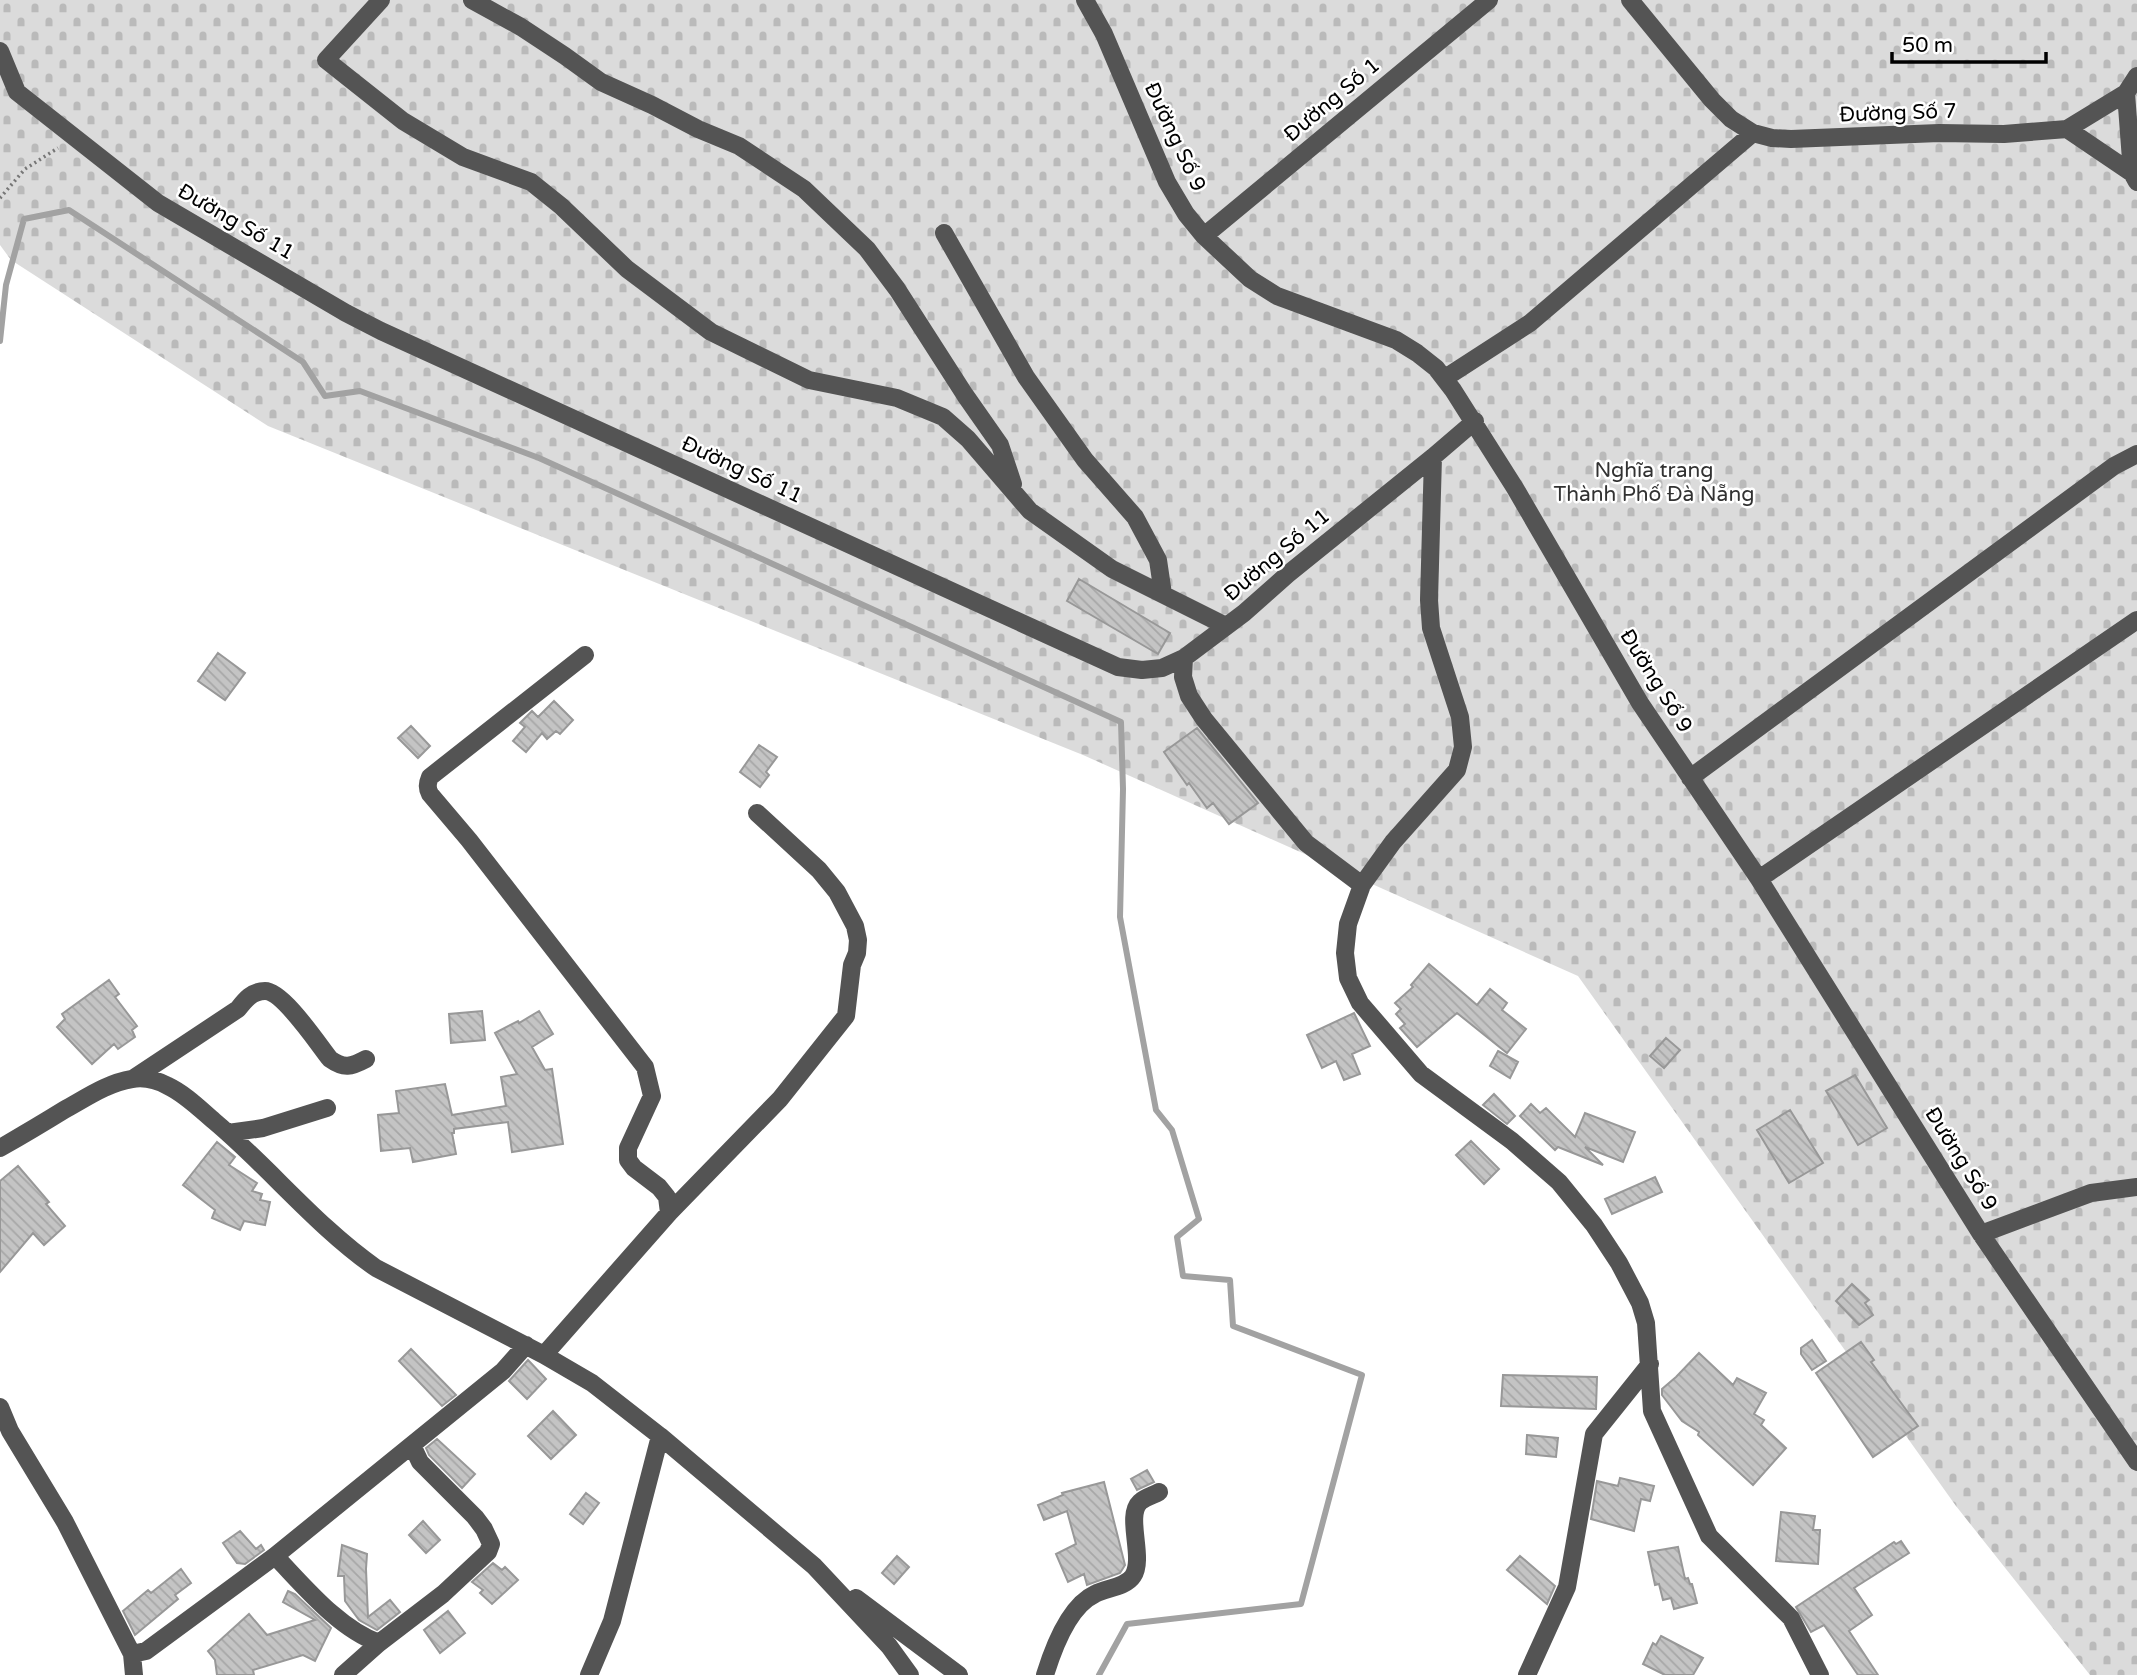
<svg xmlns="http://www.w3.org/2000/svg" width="2137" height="1675" viewBox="0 0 2137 1675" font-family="'Varela Round',sans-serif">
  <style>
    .cemetery { fill: url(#cemetery-stones) }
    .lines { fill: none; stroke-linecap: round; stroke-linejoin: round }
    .stream { stroke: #a2a2a2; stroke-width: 6 }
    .building { fill: url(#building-back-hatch); stroke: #989898; stroke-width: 2 }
    .path { stroke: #767676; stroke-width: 3.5; stroke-dasharray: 2 3.5; stroke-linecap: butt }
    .minor { stroke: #545454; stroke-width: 18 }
    .labels { text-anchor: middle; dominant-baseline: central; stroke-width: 5; stroke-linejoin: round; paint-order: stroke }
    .street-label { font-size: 21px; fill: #000; stroke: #fff }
    .park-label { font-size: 21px; fill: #323232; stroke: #fff }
  </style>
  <defs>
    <pattern id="cemetery-stones" width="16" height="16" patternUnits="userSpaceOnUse" patternTransform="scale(1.75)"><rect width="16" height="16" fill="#dbdbdb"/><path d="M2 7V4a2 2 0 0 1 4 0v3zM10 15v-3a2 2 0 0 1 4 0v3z" fill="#bababa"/></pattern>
    <pattern id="building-back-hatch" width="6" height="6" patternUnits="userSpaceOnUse" patternTransform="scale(1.75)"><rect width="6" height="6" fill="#c4c4c4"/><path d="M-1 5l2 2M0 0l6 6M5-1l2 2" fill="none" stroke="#a7a7a7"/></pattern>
  </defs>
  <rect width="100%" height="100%" fill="#fff"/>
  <path class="cemetery" d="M0,0H2137V1675H2090L1956,1506L1578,976L1083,755L268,426L11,260L0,245Z"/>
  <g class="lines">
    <path class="stream" d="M0,341L6,285L24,219L69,210L303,362L325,396L360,391L539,458L1121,722L1123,789L1120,917L1156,1110L1172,1130L1199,1219L1177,1237L1183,1276L1230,1280L1233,1326L1362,1375L1301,1604L1127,1624L1099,1675"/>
  </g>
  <path class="building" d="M1079,579L1170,633L1158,654L1067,601Z
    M218,653L245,673L225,700L198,681Z
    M554,701L573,720L560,734L556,731L547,739L542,733L526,752L513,741L525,727L520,723L532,711L538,717Z
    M411,726L430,746L418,758L398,738Z
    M1197,728L1258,803L1229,824L1213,803L1207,808L1189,783L1187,785L1164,752Z
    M759,745L777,757L766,772L769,775L760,787L740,772Z
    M1429,964L1477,1005L1490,989L1507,1003L1502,1010L1526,1029L1507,1053L1457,1013L1417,1047L1400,1028L1405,1024L1396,1014L1401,1009L1395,1003L1413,987L1411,985Z
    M109,980L119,994L115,997L137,1026L132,1030L135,1037L118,1049L114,1044L92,1064L57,1027L65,1019L62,1014Z
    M482,1011L485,1040L451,1043L449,1014Z
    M539,1011L553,1034L532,1047L545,1070L552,1069L563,1144L512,1152L508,1122L454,1129V1133H452L456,1154L413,1162L410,1148L381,1151L378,1115L399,1113L396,1091L445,1084L452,1115L506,1106L501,1077L517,1074L495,1033L518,1021L519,1023Z
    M1354,1013L1370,1046L1352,1054L1360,1074L1344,1080L1336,1061L1322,1068L1307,1035Z
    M1666,1038L1680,1050L1664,1068L1650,1056Z
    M1498,1051L1518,1062L1510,1078L1490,1066Z
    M1855,1075L1887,1128L1858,1145L1826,1091Z
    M1494,1094L1515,1116L1507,1124L1483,1105Z
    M1531,1104L1540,1113L1546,1108L1575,1137L1585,1113L1635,1132L1623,1162L1585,1147L1603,1165L1558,1147L1555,1150L1520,1116Z
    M1790,1110L1823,1163L1789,1183L1757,1130Z
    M1471,1141L1499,1169L1484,1184L1456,1155Z
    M217,1142L235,1157L229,1165L257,1183L252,1191L262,1194L260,1200L270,1202L265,1225L244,1221L240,1230L212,1218L215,1210L183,1185Z
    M18,1166L49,1202L46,1204L65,1226L44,1245L33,1233L0,1272V1181Z
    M1655,1177L1662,1192L1612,1214L1605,1199Z
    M1852,1284L1869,1300L1865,1303L1873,1315L1859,1325L1836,1301Z
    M1812,1340L1826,1361L1812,1370L1801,1354V1348Z
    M1861,1342L1874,1360L1871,1362L1918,1426L1873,1457L1816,1373Z
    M411,1349L456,1395L442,1406L399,1361Z
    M1699,1353L1733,1385L1737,1378L1766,1393L1754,1414L1764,1420L1761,1425L1786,1448L1753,1485L1698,1435L1699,1432L1682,1421L1662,1395V1389L1676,1377Z
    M528,1360L546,1379L527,1399L509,1381Z
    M1503,1375L1597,1377L1596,1409L1501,1406Z
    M553,1411L576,1435L551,1459L528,1436Z
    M1527,1435L1558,1438L1556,1457L1526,1454Z
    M437,1439L475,1474L462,1488L429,1455L426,1448Z
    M1147,1470L1154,1482L1137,1490L1131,1479Z
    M1620,1478L1654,1486L1650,1501L1641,1499L1634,1531L1591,1519L1597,1481L1618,1486Z
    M1104,1482L1125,1565L1120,1573L1087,1585L1084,1574L1068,1582L1056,1554L1076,1544L1067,1511L1044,1520L1038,1505L1063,1495L1062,1493Z
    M586,1493L599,1503L583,1524L570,1514Z
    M1781,1512L1815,1516L1813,1530H1820L1818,1564L1776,1561Z
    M423,1521L440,1540L426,1553L409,1535Z
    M240,1531L256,1549L261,1545L264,1550L245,1564L237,1563L223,1543Z
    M1901,1541L1909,1553L1854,1588L1872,1615L1849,1631L1878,1675H1858L1824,1625L1811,1632L1796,1607L1894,1542L1896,1544Z
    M342,1545L367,1554L366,1569L368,1617L390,1600L400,1612L377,1630L359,1620L345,1601L344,1576H338Z
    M1678,1547L1685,1579L1688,1578L1690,1584H1692L1697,1603L1674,1609L1671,1598L1663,1600L1659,1584L1655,1585L1648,1552Z
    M897,1556L909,1567L894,1584L882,1573Z
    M1520,1556L1555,1586L1547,1604L1507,1570Z
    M493,1563L502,1570L505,1567L518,1580L492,1604L480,1593L483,1590L472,1582Z
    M181,1569L191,1583L175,1595L178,1599L135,1635L123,1611L148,1590L151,1593Z
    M288,1591L295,1594L331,1628L315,1661L303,1655L253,1670L254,1675H217L215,1660L208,1651L249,1614L267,1635L315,1620L283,1602Z
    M448,1611L465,1633L440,1653L424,1630Z
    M1661,1636L1703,1658L1693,1675H1665L1643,1664L1653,1643L1656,1645Z"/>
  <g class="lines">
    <path class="path" d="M0,198L25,169L58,148"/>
    <path class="minor" d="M381,0L326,60L403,121L463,157L531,182L561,206L627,269L711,332L809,380L897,398L943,417L968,439L1030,511L1112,569L1226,626
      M472,0L521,27L565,56L601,82L652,105L698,129L739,146L804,189L867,249L897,289L965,395L1000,445L1013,484
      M1085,0L1104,34L1167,182L1186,214L1204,236L1250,279L1277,296L1396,340L1417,353L1436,368L1453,390L1515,488L1640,703L1759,879L1981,1234L2137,1462
      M1630,0L1712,100L1731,119L1753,133L1772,138L1791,139L1939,133L2004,134L2067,129L2126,93L2137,76
      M0,51L17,92L158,203L346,313L381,331L1118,667L1142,670L1162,668L1184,658L1244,613L1288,574L1433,457L1475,421
      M2126,93L2132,173L2137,182
      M2067,129L2132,173
      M944,233L1026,377L1085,460L1135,517L1158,560L1163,594
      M1204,236L1489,0
      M1445,378L1530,323L1753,133
      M1433,457L1429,600L1431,628L1460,717L1463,747L1457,770L1393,842L1362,885L1348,924L1345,953L1348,978L1360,1003L1421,1074L1512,1141L1559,1182L1594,1225L1619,1263L1640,1303L1646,1323L1652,1411L1709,1536L1791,1618L1820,1675
      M585,655L430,777C427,784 427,788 430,794L469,840L645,1067L652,1096L628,1148V1160L634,1168L659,1187L667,1197L669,1213
      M1184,658L1183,677L1189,696L1204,719L1306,843L1362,885
      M1690,778L2114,466L2137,454
      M1759,879L2137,620
      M134,1078L238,1009C245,1000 252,991 265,991C283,991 318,1044 330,1059C344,1069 351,1067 366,1059
      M228,1133L263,1128L327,1108
      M0,1148C21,1136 43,1123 64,1110C86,1098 107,1083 132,1079C144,1077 157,1080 168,1086C185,1094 200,1109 214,1121C270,1168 316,1226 376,1268L544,1355L592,1383L660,1436L814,1566L889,1646L910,1675
      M1981,1234L2091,1193L2137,1187
      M544,1355L669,1213L780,1099L846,1016L852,965L857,953L858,940L855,926L837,892L819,870L757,813
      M0,1407L10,1431L65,1522L132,1654L134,1675
      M275,1556C304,1586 339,1629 379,1643
      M856,1598L959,1675
      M132,1654L146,1651L275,1556L503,1371L526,1345
      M343,1675L379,1643L443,1594L488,1552L491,1544L484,1529L475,1517L420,1462L412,1445
      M589,1675L612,1621L660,1436
      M1045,1675C1053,1649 1069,1606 1095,1594C1107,1588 1126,1587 1133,1576C1145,1558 1125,1516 1140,1502C1145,1497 1154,1495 1159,1492
      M1527,1675L1567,1587L1594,1434L1650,1364"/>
  </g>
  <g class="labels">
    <g class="street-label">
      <text transform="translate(1332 100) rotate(-40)">Đường Số 1</text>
      <text transform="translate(1898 113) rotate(-2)">Đường Số 7</text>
      <text transform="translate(1175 137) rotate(65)">Đường Số 9</text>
      <text transform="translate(236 222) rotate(30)">Đường Số 11</text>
      <text transform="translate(742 470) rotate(25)">Đường Số 11</text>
      <text transform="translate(1277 555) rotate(-40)">Đường Số 11</text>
      <text transform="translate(1656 681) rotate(58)">Đường Số 9</text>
      <text transform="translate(1961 1159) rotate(58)">Đường Số 9</text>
    </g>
    <g class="park-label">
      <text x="1654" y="470">Nghĩa trang<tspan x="1654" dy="24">Thành Phố Đà Nẵng</tspan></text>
    </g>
  </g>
  <path d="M1892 52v10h154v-10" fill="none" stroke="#000000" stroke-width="3.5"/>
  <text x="1902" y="52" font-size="21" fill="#000000" stroke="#ffffff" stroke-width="5" paint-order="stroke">50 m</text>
</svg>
